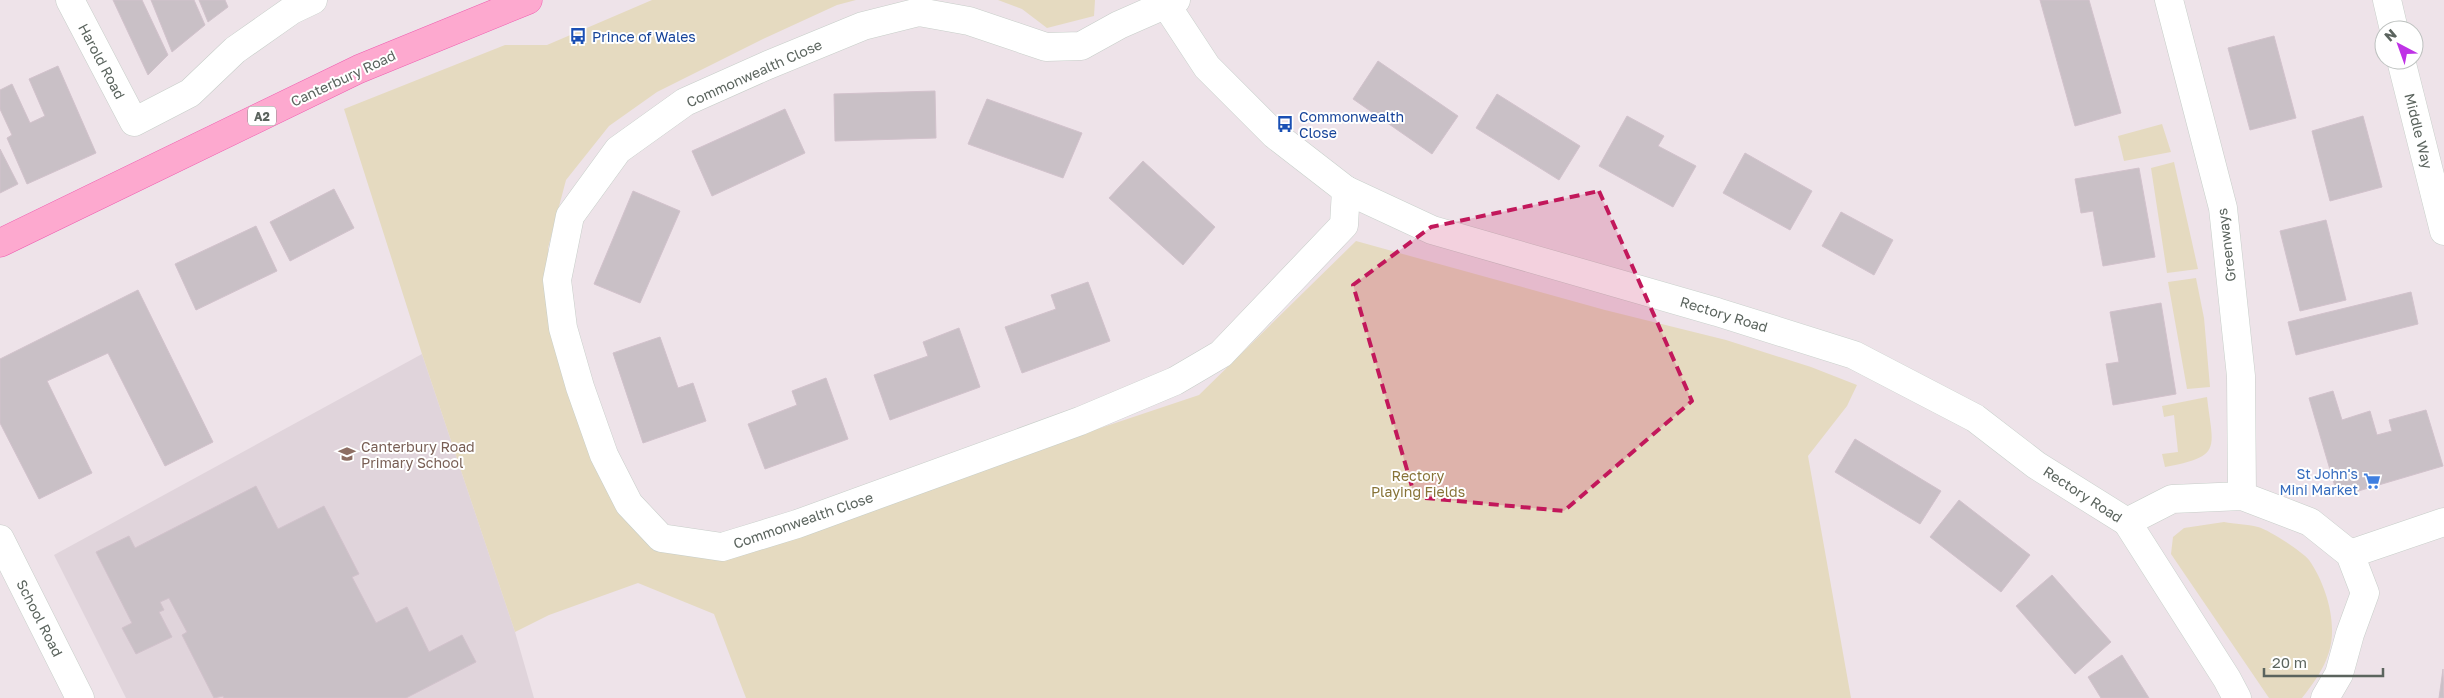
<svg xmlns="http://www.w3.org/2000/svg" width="2444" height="698" viewBox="0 0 2444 698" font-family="'Golos Text',sans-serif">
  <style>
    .education { fill: #e0d4db }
    .green { fill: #e5dac0 }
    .building { fill: #c9c0c6; stroke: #d2c2cc }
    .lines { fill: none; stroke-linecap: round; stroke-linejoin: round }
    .street-casing { stroke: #c7cec9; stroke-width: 29 }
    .secondary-casing { stroke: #c9d1cc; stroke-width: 29 }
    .primary-casing { stroke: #ee5caf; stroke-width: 29 }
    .street { stroke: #fff; stroke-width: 28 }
    .secondary { stroke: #fff; stroke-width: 28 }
    .primary { stroke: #fda9cf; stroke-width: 28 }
    .marked { fill: #c2185b; fill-opacity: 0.2; stroke: #c2185b; stroke-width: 4; stroke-dasharray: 10 6; stroke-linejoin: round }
    .labels { text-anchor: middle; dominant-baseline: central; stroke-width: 4; stroke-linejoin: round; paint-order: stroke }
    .shield { fill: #fff; stroke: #8c928e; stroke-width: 1 }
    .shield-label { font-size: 12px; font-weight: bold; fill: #5b645e }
    .transit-label { font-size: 14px; fill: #164399; stroke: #fff; text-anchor: start }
    .street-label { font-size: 14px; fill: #5b645e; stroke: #fff }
    .education-label { font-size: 14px; fill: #785e54; stroke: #fff; text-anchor: start }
    .shop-label { font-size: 14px; fill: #366cbe; stroke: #fff; text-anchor: end }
    .park-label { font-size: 14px; fill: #877337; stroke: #fff }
  </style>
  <rect width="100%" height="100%" fill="#eee3e9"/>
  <path class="education" d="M422,354L515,632L534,698H126L54,555Z"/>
  <path class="green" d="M652,0H856L837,5L763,39L657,92L609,126L566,180L548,248L557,328L617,492L698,547L789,532L1199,395L1356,241L1605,310L1726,340L1811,367L1857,385L1847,406L1808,456L1851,698H746L714,614L638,583L549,615L515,632L422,354L344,109L505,45H547Z
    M998,0H1095L1094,16L1047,28L1022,9Z
    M2162,124L2171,152L2124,161L2118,136Z
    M2174,162L2198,269L2167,273L2151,168Z
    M2196,278L2204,318L2210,387L2187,389L2168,282Z
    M2207,397C2213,449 2223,456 2165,467L2162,454L2178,452L2174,415L2164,417L2162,406Z
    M2224,522C2235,524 2247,524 2258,527C2269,530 2302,551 2309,560C2326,584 2338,624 2329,652C2324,669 2313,684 2302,698H2269L2171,554L2173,537L2184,528Z"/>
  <path class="building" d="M113,0H142L168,55L148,75Z
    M151,0H194L205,25L172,52Z
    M199,0H225L228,7L208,22Z
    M2040,0H2089L2121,113L2075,126Z
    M2274,36L2296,118L2250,130L2228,48Z
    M1378,61L1458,116L1432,154L1353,99Z
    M58,66L96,153L27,184L7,138L12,135L0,109V90L12,84L30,123L45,116L29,79Z
    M935,91L936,138L835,141L834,94Z
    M1497,94L1580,146L1559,180L1476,128Z
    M987,99L1082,133L1063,178L968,144Z
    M785,109L805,153L712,196L692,151Z
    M1627,116L1664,136L1658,146L1696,166L1673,207L1599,166Z
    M2363,116L2382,187L2330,201L2312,131Z
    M0,149L18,184L0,193Z
    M1745,153L1812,191L1790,230L1723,193Z
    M1143,161L1215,227L1183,265L1109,198Z
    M2139,168L2155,257L2103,266L2093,211L2081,213L2075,179Z
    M334,189L354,228L290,261L270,222Z
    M633,191L680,211L640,303L594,284Z
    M1841,212L1893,240L1874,275L1822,246Z
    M2326,220L2346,300L2300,311L2280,231Z
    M256,226L277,271L196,310L175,264Z
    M1088,282L1110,341L1022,373L1005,327L1056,309L1051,295Z
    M138,290L213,442L165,466L108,353L47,381L92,473L39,499L0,423V359Z
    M2411,292L2418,324L2296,355L2288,322Z
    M2161,303L2176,394L2113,405L2106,364L2119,362L2110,312Z
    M959,328L980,387L890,420L874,375L928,356L923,342Z
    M660,337L678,388L693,383L706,421L643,443L613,353Z
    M826,378L848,439L765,469L748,424L797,405L792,391Z
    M2333,391L2342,420L2370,411L2377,435L2392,431L2389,420L2426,410L2443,466L2338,497L2309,398Z
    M1855,439L1941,491L1920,524L1835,472Z
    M256,486L278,529L324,506L359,574L352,577L376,623L407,607L429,652L462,635L476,662L406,698H224L223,696L214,698L182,635L187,632L169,598L160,602L164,610L159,612L172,637L136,654L122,628L132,623L96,552L129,536L135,548Z
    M1959,500L2030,555L2001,592L1930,537Z
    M2052,575L2111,642L2075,674L2016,606Z
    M2122,655L2149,698H2101L2088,677Z
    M2443,669L2444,698H2439Z"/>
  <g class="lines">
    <g class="street-casing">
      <path id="street" d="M70,0L134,122L190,93L235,50L292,10L313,0
        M1176,0L1119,25L1081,46L1046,47L969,21L919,12L863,26L768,65L685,102L618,150L570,216L557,280L563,328L580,387L604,455L629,504L661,538L722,547L797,524L1080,421L1175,381L1221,354L1344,225L1346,190
        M2169,0L2223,208L2241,376L2242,496
        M2387,0L2394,30
        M2401,60L2444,231
        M2127,522L2172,499L2242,496L2310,522L2350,554L2365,593L2350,634L2339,674L2325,698
        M0,539L80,698
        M2350,554L2444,522"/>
    </g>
    <g class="secondary-casing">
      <path id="secondary" d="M1163,0L1207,67L1275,135L1346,190L1432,230L1717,312L1854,355L1975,418L2036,465L2127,522L2227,679L2237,698"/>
    </g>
    <g class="primary-casing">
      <path id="primary" d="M0,243L359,69L528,0"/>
    </g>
    <use href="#street" class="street"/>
    <use href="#secondary" class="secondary"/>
    <use href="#primary" class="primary"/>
  </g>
  <path class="marked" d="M1599,191L1692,401L1564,511L1415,497L1353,285L1431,227Z"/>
  <defs>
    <g id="bus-bare" transform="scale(1.35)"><path d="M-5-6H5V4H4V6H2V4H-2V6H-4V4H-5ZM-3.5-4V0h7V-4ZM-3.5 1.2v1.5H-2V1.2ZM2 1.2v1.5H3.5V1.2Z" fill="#1a4fb4" stroke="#fff" stroke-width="2.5" paint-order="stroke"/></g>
    <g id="school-bare" transform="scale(1.35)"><path d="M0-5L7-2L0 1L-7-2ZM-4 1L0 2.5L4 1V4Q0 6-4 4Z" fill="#8d6e63" stroke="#fff" stroke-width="2.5" paint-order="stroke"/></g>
    <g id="supermarket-bare" transform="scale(1.35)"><path d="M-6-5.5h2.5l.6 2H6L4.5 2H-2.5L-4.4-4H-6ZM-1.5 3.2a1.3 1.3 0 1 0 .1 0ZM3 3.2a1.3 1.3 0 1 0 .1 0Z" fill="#3f7fe0" stroke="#fff" stroke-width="2.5" paint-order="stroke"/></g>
  </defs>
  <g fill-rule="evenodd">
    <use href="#bus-bare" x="578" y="36"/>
    <use href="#bus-bare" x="1285" y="124"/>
    <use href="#school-bare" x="347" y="454"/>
    <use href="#supermarket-bare" x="2372" y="481"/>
  </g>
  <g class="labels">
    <rect class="shield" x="248" y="106.5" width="28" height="19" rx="4"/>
    <g class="shield-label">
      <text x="262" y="116">A2</text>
    </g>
    <g class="transit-label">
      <text x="592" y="36">Prince of Wales</text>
      <text x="1299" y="116">Commonwealth<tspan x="1299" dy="16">Close</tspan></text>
    </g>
    <g class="street-label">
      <text transform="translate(102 61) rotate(62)">Harold Road</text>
      <text transform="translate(754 73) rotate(-24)">Commonwealth Close</text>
      <text transform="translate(343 78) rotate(-25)">Canterbury Road</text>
      <text transform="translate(2419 131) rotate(76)">Middle Way</text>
      <text transform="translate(2226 245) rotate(-97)">Greenways</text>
      <text transform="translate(1724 314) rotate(17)">Rectory Road</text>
      <text transform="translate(2083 494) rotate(33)">Rectory Road</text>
      <text transform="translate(803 520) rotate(-19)">Commonwealth Close</text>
      <text transform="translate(40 618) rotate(63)">School Road</text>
    </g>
    <g class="education-label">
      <text x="361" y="446">Canterbury Road<tspan x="361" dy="16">Primary School</tspan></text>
    </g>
    <g class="shop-label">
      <text x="2358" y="473">St John's<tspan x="2358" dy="16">Mini Market</tspan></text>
    </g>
    <g class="park-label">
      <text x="1418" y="475">Rectory<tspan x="1418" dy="16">Playing Fields</tspan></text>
    </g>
  </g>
  <g transform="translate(2399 45) rotate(319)"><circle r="24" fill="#ffffff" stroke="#bdc1bf"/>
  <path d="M0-4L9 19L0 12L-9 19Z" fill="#bf32e6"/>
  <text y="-8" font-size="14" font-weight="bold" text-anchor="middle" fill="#5b645e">N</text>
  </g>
  <path d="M2264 668v8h119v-8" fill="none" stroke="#5b645e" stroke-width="2.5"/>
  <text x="2272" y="668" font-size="15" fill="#5b645e" stroke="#ffffff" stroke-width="4" paint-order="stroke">20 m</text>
</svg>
